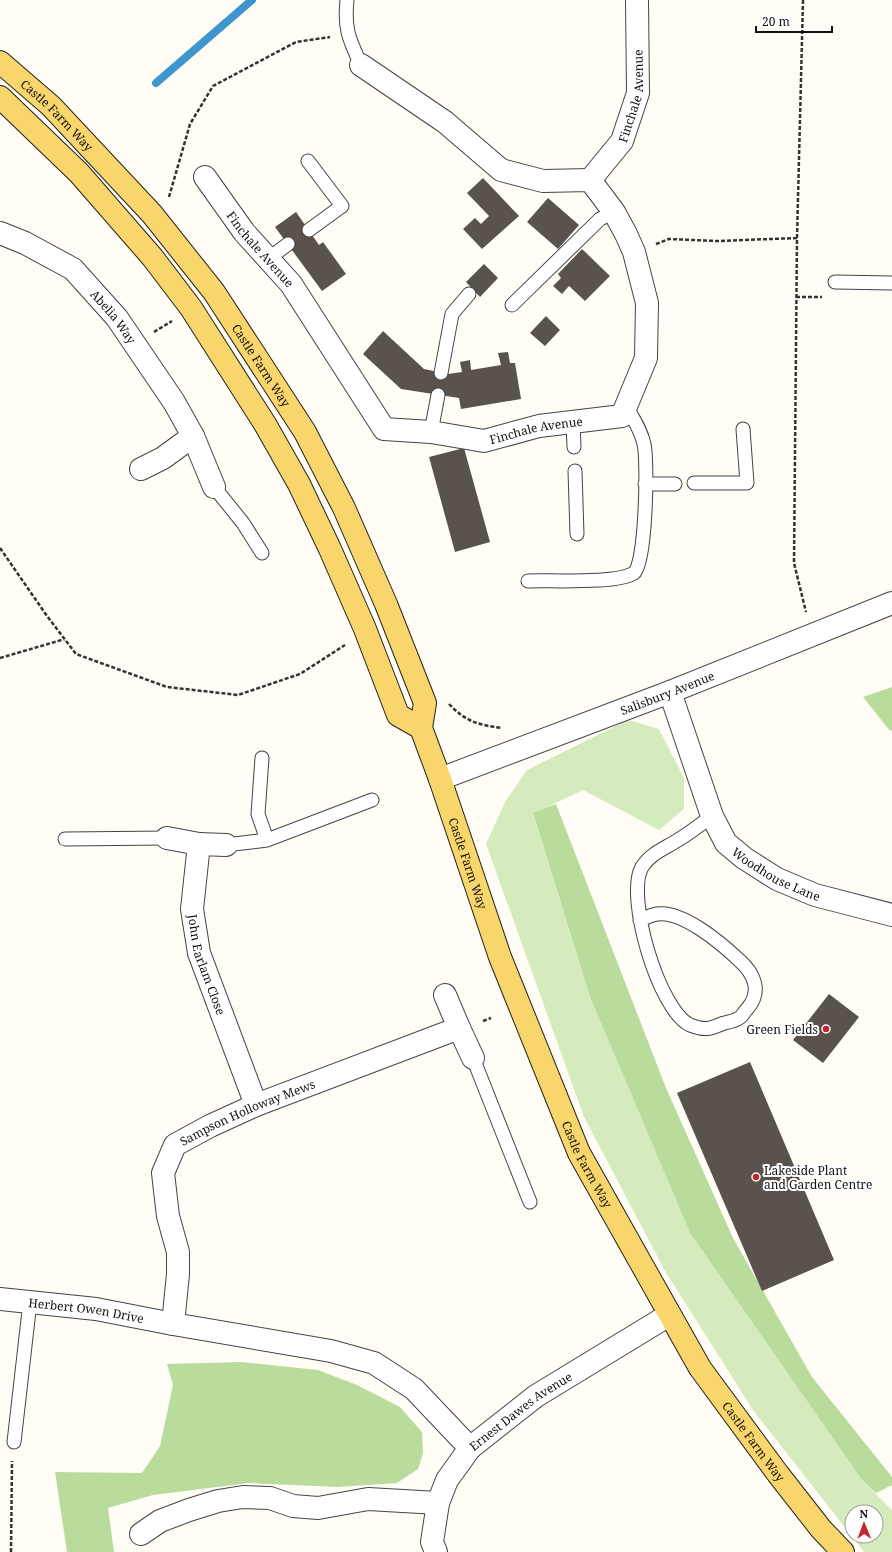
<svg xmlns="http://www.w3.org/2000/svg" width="892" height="1552" viewBox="0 0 892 1552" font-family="'Noto Serif',serif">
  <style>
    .green { fill: #d5ebbd; fill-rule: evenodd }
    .forest { fill: #b9dc9c }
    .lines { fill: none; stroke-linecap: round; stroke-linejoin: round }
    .stream { stroke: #3f96cf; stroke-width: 8 }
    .building { fill: #5a524d }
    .service-casing { stroke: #444; stroke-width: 15 }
    .minor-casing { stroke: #444; stroke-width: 24 }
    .tertiary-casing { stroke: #444; stroke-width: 24 }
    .primary-casing { stroke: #222; stroke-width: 24 }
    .path { stroke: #333; stroke-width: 2.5; stroke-dasharray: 4 2; stroke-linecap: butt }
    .service { stroke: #fff; stroke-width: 13 }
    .minor { stroke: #fff; stroke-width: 22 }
    .tertiary { stroke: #fff; stroke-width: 22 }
    .primary { stroke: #f9d66b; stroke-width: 22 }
    .poi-dot { fill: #c4262e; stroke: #fff; stroke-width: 1.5 }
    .labels { text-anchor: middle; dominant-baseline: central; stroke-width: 4; stroke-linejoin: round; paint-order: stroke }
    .street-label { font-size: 12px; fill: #111; stroke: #fff }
    .poi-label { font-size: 12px; fill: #111; stroke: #fff; text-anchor: end }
  </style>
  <rect width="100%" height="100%" fill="#fffdf5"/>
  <path class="green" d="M628,720L659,729L684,778V809L659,830L583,790L533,814L590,997L690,1233L862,1480L892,1510V1552H864L753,1410L665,1271L584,1117L486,844L505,802L527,770ZM852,1512H876V1536H852Z"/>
  <path class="forest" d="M892,687V730L890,731L863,697Z
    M556,804L666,1088L733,1238L812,1377L892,1477V1485L876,1493L862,1480L690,1233L590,997L533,813Z
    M241,1362L318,1370L357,1385L400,1407L422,1432L423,1453L418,1469L397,1483L337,1487L249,1483L153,1495L108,1508L114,1552H67L55,1472L142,1473L160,1446L173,1385L167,1364Z"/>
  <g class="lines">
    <path class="stream" d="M156,83L252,0"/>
  </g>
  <path class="building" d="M483,178L519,216L482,249L463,229L475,218L481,224L489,216L467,193Z
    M548,198L579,225L558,249L527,222Z
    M296,212L319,245L323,242L346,274L322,291L275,227Z
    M582,249L610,276L585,301L569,286L562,294L553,286L561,278L558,274Z
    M484,264L498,278L480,297L466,282Z
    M546,316L560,330L545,346L530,333Z
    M383,331L424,369L448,374L462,372L460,362L470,360L471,370L501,365L498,353L508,352L510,363H515L521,399L461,409L459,398L401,389L363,354Z
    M464,448L490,542L455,552L429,457Z
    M829,994L859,1017L823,1063L793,1040Z
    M750,1062L834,1260L762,1291L677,1093Z"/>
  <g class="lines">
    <g class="service-casing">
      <path id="service" d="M347,0C344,29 349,39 361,65
        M308,161L342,206L309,230
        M268,259L288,244
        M835,282L892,283
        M512,305L600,219L614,212
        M441,373L452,314L469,294
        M573,422L574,447
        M431,432L438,395
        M575,471L577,534
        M694,483H747L743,429
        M645,484H675
        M214,487L243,523L262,553
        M528,581C551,580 617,584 634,573C646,565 648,460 644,444C641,430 633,418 626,406
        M262,758L258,814L267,840
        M65,839L167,838
        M226,845L267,840L372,800
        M640,920C645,918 651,915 657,914C682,910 721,943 739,960C755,974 762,992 747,1009C744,1012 742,1017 739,1018C735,1021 729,1022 724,1023C710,1029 705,1031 690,1025C659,1011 625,896 642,867C651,853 664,849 678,840C690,833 701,824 712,816
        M473,1058L530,1202
        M14,1442L30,1302"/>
    </g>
    <g class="minor-casing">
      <g id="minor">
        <path id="s1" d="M205,177L244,232L291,284L384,429L431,432L484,441L539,426L622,416L646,358L647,303L634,252L626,234L614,212L590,180L543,181L501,170L445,122L361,65"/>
        <path id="s2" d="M590,180L622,141L638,93L637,0"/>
        <path id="s3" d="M0,233L25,243L73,269L117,318L174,402L193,436L214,487"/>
        <path d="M141,469L163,458L193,436"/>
        <path id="s4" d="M670,692L712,816L726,843L744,858L777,879L815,895L892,915"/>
        <path id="s5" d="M440,779L670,692L892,603"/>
        <path d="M167,838L199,844"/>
        <path id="s6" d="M226,845L199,844L192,909L199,953L256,1105"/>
        <path d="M445,995L459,1028"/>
        <path id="s7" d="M0,1299L96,1309L173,1324"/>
        <path id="s8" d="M470,1448L414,1389L374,1363L331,1351L173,1324L178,1274V1252L168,1216L163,1173L175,1145L210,1126L256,1105L459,1028L473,1058"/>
        <path d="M141,1534L160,1521L189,1510L218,1501L243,1497L270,1498L293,1506L318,1508L368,1499L438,1503"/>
      </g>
    </g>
    <g class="tertiary-casing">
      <g id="tertiary">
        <path id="s9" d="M436,1552L432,1542L438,1503L447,1480L470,1448L536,1396L669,1315"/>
      </g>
    </g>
    <g class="primary-casing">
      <g id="primary">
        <path id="s10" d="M0,62L51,106L152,214L214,292L305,432L344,508L386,604L425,703L421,728L440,779L500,957L579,1153L700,1368L778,1474L821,1529L843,1552"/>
        <path d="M0,97L79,173L153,258L191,308L265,424L299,484L330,549L365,629L398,715L421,728"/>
      </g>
    </g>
    <path class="path" d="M803,0L797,238L794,563L806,612
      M169,197L190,124L213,86L296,42L330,37
      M656,244L669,239L718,241L797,238
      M796,297H822
      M154,332L172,321
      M0,548L47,616L76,654L167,687L238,695L300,674L345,645
      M0,658L65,639
      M449,704C466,722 479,725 502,728
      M483,1021L491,1018
      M11,1552L12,1461"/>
    <use href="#service" class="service"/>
    <use href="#minor" class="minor"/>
    <use href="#tertiary" class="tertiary"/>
    <use href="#primary" class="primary"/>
  </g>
  <g class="poi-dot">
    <circle cx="826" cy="1029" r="4"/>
    <circle cx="756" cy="1177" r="4"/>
  </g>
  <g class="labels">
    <g class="street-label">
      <text stroke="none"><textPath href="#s2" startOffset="97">Finchale Avenue</textPath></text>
      <text stroke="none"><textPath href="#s10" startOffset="78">Castle Farm Way</textPath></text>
      <text stroke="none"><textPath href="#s1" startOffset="91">Finchale Avenue</textPath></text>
      <text stroke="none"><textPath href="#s3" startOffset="144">Abelia Way</textPath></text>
      <text stroke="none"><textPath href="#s10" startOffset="402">Castle Farm Way</textPath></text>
      <text stroke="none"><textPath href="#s1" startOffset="464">Finchale Avenue</textPath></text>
      <text stroke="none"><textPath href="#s5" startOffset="243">Salisbury Avenue</textPath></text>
      <text stroke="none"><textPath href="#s10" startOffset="947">Castle Farm Way</textPath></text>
      <text stroke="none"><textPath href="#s4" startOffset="221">Woodhouse Lane</textPath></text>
      <text stroke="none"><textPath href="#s6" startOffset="150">John Earlam Close</textPath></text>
      <text stroke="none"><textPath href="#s8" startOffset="597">Sampson Holloway Mews</textPath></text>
      <text stroke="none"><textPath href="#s10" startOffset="1271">Castle Farm Way</textPath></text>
      <text stroke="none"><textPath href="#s7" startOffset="87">Herbert Owen Drive</textPath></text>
      <text stroke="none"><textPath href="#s9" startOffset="177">Ernest Dawes Avenue</textPath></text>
      <text stroke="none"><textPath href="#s10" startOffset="1595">Castle Farm Way</textPath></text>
    </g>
    <g class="poi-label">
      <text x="818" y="1029">Green Fields</text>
      <text x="764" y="1170" text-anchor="start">Lakeside Plant<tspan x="764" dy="14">and Garden Centre</tspan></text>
    </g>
  </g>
  <g transform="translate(864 1524) rotate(359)"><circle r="19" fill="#ffffff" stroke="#a0a0a0"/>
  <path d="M0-3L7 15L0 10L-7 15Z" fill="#c4262e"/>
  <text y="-6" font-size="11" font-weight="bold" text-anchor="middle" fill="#111111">N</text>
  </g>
  <path d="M756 26v6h76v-6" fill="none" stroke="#111111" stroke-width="2"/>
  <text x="762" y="26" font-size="12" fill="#111111" stroke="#ffffff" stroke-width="3" paint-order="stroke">20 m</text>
</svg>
